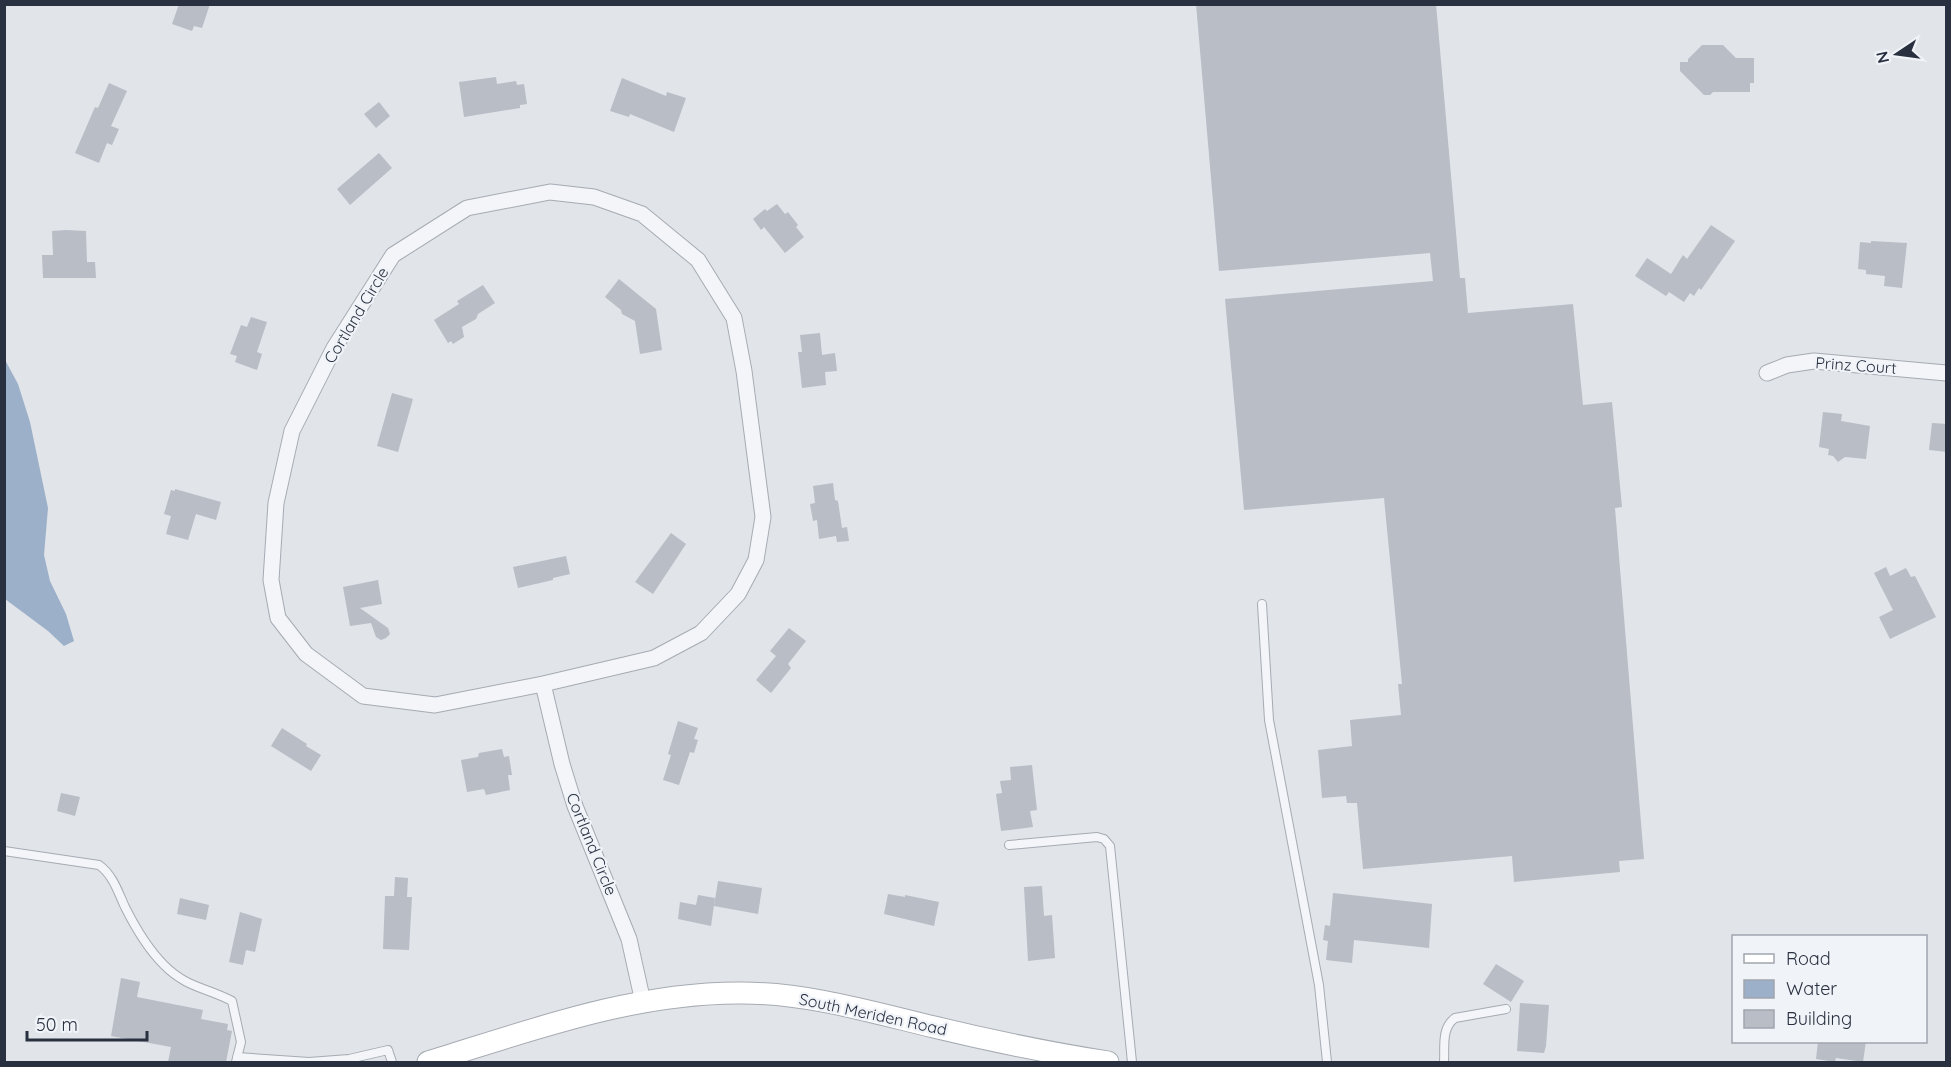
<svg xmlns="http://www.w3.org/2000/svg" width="1951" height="1067" viewBox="0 0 1951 1067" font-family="Quicksand,sans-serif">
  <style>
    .water { fill: #9cb0c9 }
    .building { fill: #b8bdc6 }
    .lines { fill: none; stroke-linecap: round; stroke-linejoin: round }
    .service-casing { stroke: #a6abb3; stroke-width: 10 }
    .minor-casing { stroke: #a6abb3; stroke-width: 17 }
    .secondary-casing { stroke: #a6abb3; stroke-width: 23 }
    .service { stroke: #f3f5f8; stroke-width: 8 }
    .minor { stroke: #f3f5f8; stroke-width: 15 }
    .secondary { stroke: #fff; stroke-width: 21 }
    .labels { text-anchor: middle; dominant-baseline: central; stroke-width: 4.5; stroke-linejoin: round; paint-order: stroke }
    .street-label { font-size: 16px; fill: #293141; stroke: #f0f3f7 }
  </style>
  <rect width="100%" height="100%" fill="#e1e4e9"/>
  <path class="water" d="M4,358L18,384L30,422L48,508L44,555L50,581L66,614L74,641L64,646L48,631L5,599Z"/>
  <path class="building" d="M179,4H210L202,28L194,26L192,31L172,24Z
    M1196,4H1436L1460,278H1465L1468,313L1573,304L1583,405L1612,402L1622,507L1615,508L1644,859L1619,861L1620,872L1514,882L1512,856L1363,869L1357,803H1347L1346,796L1322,798L1318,750L1352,746L1350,720L1401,715L1398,684H1402L1384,498L1244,510L1225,299L1433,281L1430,253L1219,271Z
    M1702,45H1723L1736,58H1754V83H1750V92H1713L1710,95H1704L1680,71V62H1688V59Z
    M496,77L497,84L516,81L517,85L524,84L527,104L520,105V108L464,117L459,82Z
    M622,78L666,96L667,92L686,98L674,132L630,114L629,117L610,111Z
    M109,83L127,91L111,126L119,129L112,145L107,143L99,163L75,153L95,107L98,108Z
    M379,102L390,116L376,128L364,114Z
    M379,153L392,168L350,205L337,189Z
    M777,204L785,214L788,212L798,225L796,227L804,237L785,253L764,227L761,230L753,219L765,209L767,211Z
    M1711,225L1735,241L1701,290L1699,288L1694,296L1690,293L1684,302L1669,292L1666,296L1635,276L1647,258L1671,274L1683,255L1687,259Z
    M66,230L86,231L87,262H95L96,278H43L42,255H53L52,231Z
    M1871,241L1907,243L1902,288L1884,286L1885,276L1866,274V270L1858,269L1860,242L1871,243Z
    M619,279L656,309L662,350L640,354L635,321L622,314L621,310L605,297Z
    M483,285L495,303L478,314L476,319L462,327L464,337L453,344L451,341L448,343L434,320L459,304L457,301Z
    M251,317L267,322L257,352L262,354L257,370L235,362L237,356L230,354L241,325L247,327Z
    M820,333L822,355L835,353L837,371L825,372L826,385L802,388L798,352H802L800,335Z
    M392,393L413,399L398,452L377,446Z
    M1823,412L1842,414L1841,421L1870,426L1866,459L1845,457L1838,462L1833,456L1828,455L1829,449L1819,447Z
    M1932,423L1947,424V452L1929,450Z
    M833,483L835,500L838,501L842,528L847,527L849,541L837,542L836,536L819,539L817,520L813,521L810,504L815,503L813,486Z
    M175,489L221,502L216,520L196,514L188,540L166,534L171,516L164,514L171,490L175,491Z
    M671,533L686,544L653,594L635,582Z
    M566,556L570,574L553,578V580L518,588L513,567Z
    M1886,567L1890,576L1906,568L1911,577L1915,576L1936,617L1890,639L1879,617L1893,610L1874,573Z
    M378,580L382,604L360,608L388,628L390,634L386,638L381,640L376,637L371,623L350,626L343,587Z
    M789,628L806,641L788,664L791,668L771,693L756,680L776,656L770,651Z
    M678,721L698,728L694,739L698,740L694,753L690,752L679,785L663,780L671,755L668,754Z
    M282,728L307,744L306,746L321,755L311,771L271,746Z
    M502,749L504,757L509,756L512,775H508L510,790L486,795L484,789L467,792L461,760L478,757L479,753Z
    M1032,765L1037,810L1030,811L1033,827L1001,831L996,794L1002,793L1000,781L1011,780L1010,767Z
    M61,793L80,797L75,816L57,811Z
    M395,877L408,878L407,897H412L409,950L383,949L385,896H394Z
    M718,881L762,888L758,914L714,906Z
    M1042,886L1044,916L1052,915L1055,958L1028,961L1024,887Z
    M1333,893L1432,904L1429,948L1354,940L1352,963L1326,960L1328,941L1323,940L1325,925L1330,926Z
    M888,894L905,897V895L939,902L934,926L884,914Z
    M698,895L715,898L711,926L678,919L680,902L696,905Z
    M180,898L209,905L206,920L177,914Z
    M240,912L262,919L255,952L246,950L243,965L229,962Z
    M1496,964L1524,981L1511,1002L1483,984Z
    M121,978L140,982L137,997L203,1010L201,1019L228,1024L227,1030L232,1031L226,1062H168L171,1047L111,1036Z
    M1520,1003L1549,1005L1546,1046L1544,1053L1517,1051Z
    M1818,1041H1866L1863,1062L1836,1058L1835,1062L1816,1059Z"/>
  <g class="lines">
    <g class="service-casing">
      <path id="service" d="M1262,604L1269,720L1319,985L1327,1062
        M1009,845L1097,837L1104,839L1110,846L1132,1062
        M4,851L99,865C113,875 118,892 125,907C135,927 148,949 164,965C187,988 205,987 232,1001L241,1042L236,1062
        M237,1057L309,1062L349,1059L388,1050L392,1062
        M1444,1062C1445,1047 1441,1028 1455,1018L1506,1009"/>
    </g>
    <g class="minor-casing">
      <path id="minor" d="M550,192L594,197L642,214L698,260L734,318L744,371L763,517L756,560L738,594L701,633L654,658L543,684L435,705L363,696L306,654L278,618L271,580L276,503L292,431L334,348L393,255L467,208Z
        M1767,373L1787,365L1814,361L1946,373
        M543,684L562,764L575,806L629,939L643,1002"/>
    </g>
    <g class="secondary-casing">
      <path id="secondary" d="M428,1062C529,1031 634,992 742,993C807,993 871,1012 934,1027C992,1041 1050,1053 1108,1062"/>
    </g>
    <use href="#service" class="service"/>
    <use href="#minor" class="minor"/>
    <use href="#secondary" class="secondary"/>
  </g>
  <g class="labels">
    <g class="street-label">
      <text transform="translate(356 315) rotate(-59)">Cortland Circle</text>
      <text transform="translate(1856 365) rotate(4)">Prinz Court</text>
      <text transform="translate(592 844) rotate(68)">Cortland Circle</text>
      <text transform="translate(873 1014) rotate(12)">South Meriden Road</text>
    </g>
  </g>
  <rect width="1951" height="1067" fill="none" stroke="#293141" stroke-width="12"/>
  <rect x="1732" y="935" width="195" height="108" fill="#f0f3f7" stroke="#a0a5ae" stroke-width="1.5"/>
  <rect x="1744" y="954" width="30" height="9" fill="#ffffff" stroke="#a0a5ae" stroke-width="1.5"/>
  <text x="1786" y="965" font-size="18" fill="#293141">Road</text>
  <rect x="1744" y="980" width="30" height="18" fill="#9cb0c9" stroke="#a0a5ae" stroke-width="1.5"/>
  <text x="1786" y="995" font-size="18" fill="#293141">Water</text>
  <rect x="1744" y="1010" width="30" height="18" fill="#b8bdc6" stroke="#a0a5ae" stroke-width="1.5"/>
  <text x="1786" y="1025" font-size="18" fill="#293141">Building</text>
  <g transform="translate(1897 54) rotate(257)" stroke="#f0f3f7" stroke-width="4.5" paint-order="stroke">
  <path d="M0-4.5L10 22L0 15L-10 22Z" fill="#293141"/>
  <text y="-9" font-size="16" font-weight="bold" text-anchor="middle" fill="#293141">N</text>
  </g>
  <path d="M27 1031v9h120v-9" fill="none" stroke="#293141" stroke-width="3"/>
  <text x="36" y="1031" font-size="18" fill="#293141" stroke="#f0f3f7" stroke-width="4.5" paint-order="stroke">50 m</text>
</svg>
